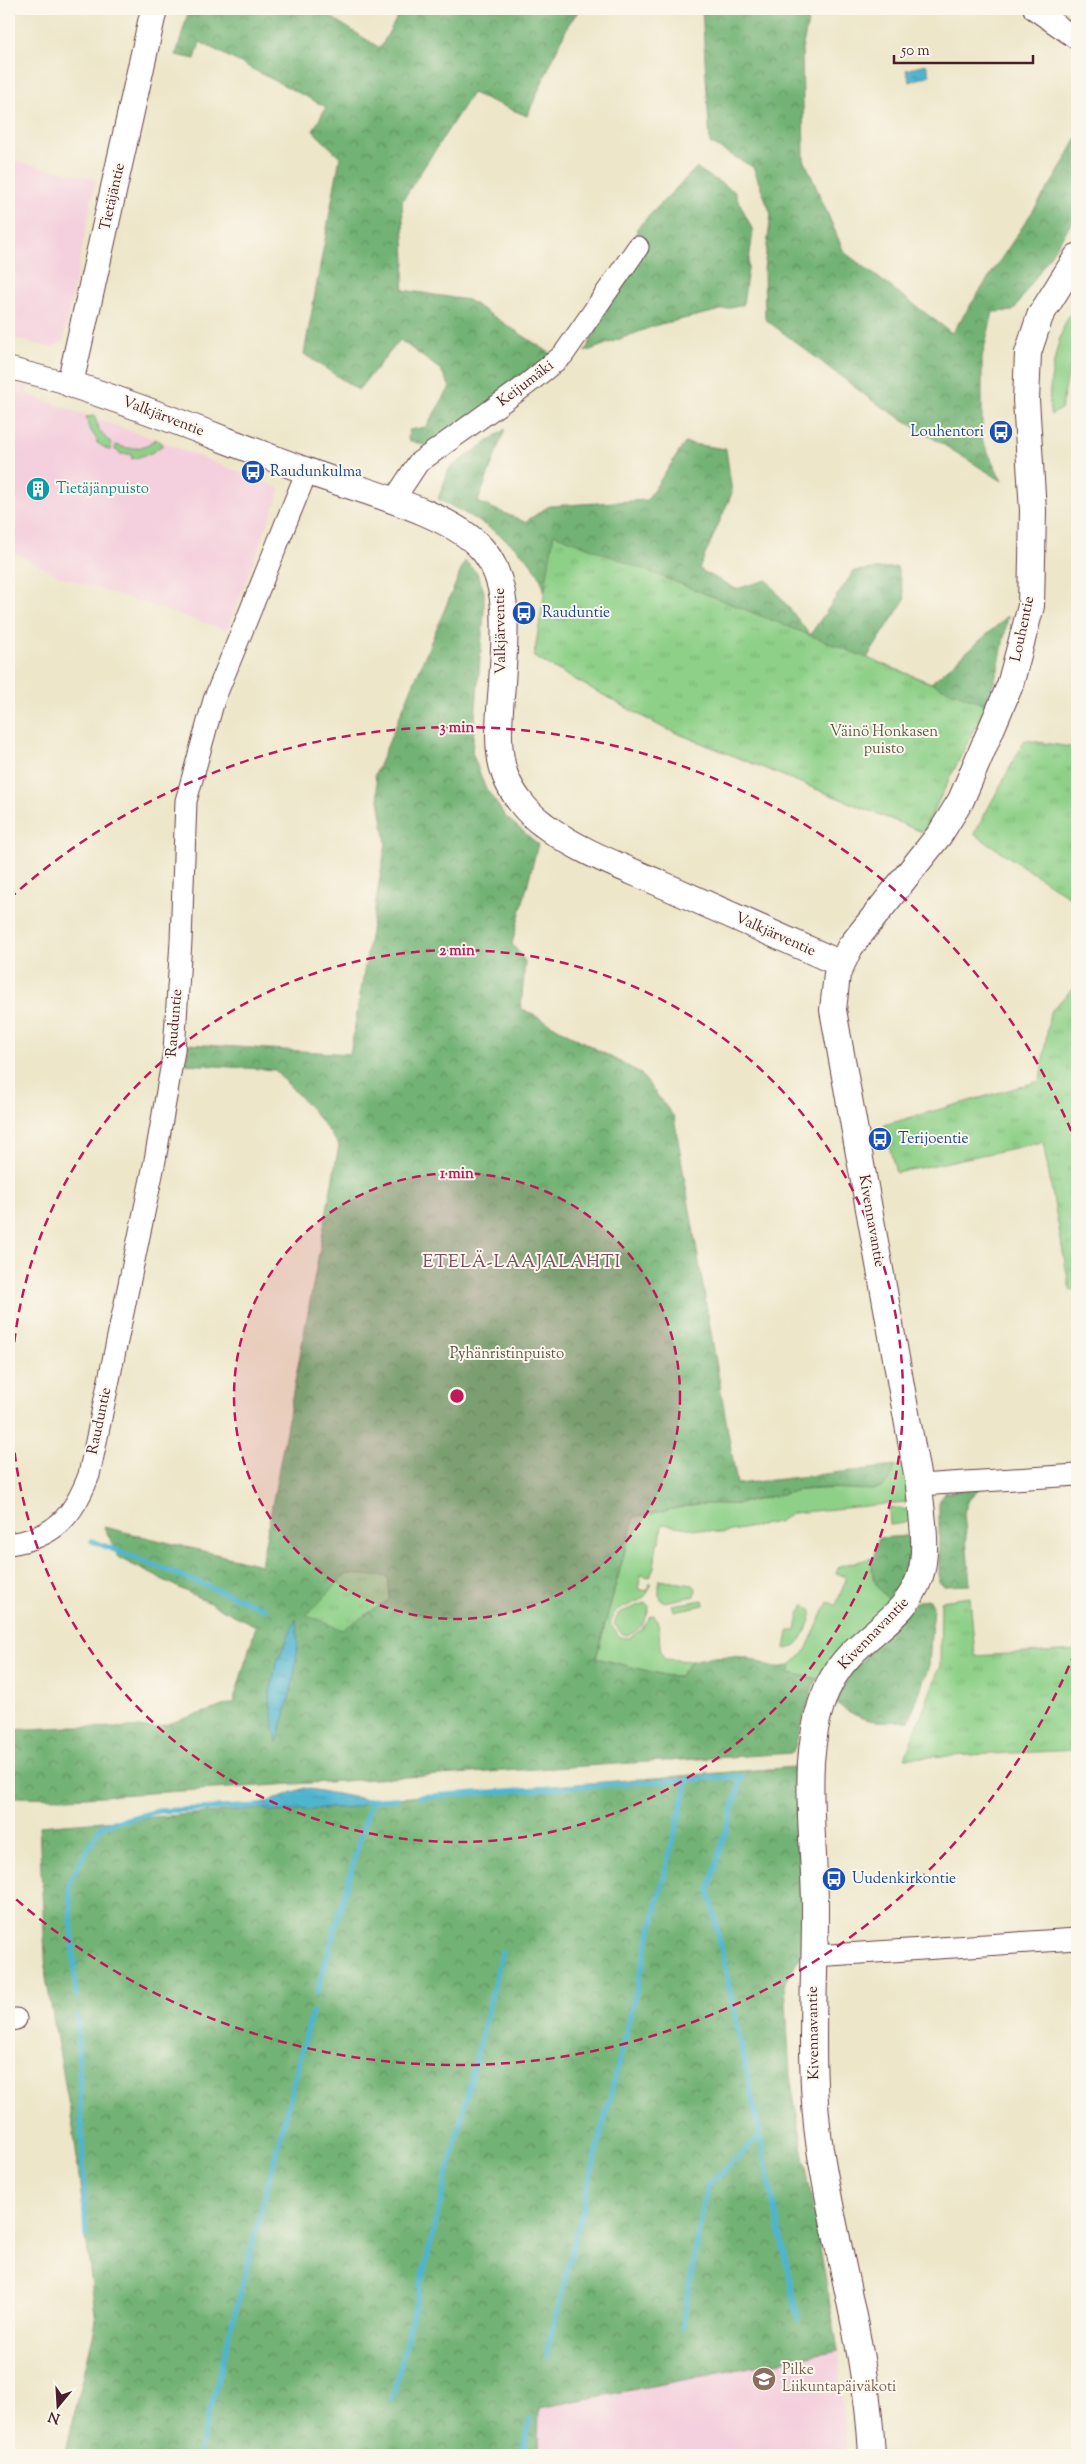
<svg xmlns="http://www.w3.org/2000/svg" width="1086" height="2464" viewBox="0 0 1086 2464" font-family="'Sorts Mill Goudy',serif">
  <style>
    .built { fill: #f4cfdd }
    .grass { fill: #8ed088; stroke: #6c785a }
    .forest { fill: url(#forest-crowns); stroke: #5e6850 }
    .park { fill: url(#park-tufts); stroke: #6c785a }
    .water { fill: url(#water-ripples); stroke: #4d6a7d }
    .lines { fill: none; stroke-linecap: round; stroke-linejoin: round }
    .stream { stroke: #50b5cf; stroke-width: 5.5 }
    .minor-casing { stroke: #623d43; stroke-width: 23 }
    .tertiary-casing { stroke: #623d43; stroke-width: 28 }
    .minor { stroke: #fff; stroke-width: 21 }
    .tertiary { stroke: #fff; stroke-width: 26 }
    .ring { fill: none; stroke: #c2185b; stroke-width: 2.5; stroke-dasharray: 9 6 }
    .labels { text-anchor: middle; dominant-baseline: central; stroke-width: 4; stroke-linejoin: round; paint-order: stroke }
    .street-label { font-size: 15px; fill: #4a1f2b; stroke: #fbf7ec }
    .transit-label { font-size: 15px; fill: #164399; stroke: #fbf7ec; text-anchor: start }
    .culture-label { font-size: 15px; fill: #0d838f; stroke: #fbf7ec; text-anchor: start }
    .park-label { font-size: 15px; fill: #5e5447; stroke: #fbf7ec }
    .education-label { font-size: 15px; fill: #785e54; stroke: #fbf7ec; text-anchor: start }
    .quarter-label { font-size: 18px; letter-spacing: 1px; fill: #7e5062; stroke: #fbf7ec }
    .centre { fill: #c2185b; stroke: #fbf7ec; stroke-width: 2.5 }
    .ring-label { font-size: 15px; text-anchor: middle; font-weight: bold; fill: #c2185b; stroke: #fbf7ec; stroke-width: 4; stroke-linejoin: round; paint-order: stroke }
  </style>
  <defs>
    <pattern id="forest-crowns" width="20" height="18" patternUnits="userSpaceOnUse" patternTransform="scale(1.25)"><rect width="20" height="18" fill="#72b274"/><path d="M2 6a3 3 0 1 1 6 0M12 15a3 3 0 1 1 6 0" fill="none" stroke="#60905f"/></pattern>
    <pattern id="park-tufts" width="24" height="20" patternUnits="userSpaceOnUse" patternTransform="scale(1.25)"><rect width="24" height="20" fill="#8ed088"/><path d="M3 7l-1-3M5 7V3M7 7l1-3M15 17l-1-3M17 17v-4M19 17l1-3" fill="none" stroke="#7cb276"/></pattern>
    <pattern id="water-ripples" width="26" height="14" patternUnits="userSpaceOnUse" patternTransform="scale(1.25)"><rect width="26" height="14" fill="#50b5cf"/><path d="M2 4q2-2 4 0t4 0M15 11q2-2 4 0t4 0" fill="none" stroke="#4493a8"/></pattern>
  </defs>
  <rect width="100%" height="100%" fill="#fbf7ec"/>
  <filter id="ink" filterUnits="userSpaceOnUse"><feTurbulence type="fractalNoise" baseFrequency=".02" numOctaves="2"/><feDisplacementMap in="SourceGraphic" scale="10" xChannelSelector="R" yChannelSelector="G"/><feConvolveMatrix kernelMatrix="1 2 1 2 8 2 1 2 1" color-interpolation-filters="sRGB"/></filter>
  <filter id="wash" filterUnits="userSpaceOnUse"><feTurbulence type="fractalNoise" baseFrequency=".0096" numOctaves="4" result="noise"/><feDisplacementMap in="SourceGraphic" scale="20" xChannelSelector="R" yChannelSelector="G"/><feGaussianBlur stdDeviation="1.12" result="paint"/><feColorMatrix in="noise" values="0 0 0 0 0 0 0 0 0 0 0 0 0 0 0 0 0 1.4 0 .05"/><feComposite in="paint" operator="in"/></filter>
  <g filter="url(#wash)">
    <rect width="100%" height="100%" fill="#ede6c9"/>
    <path class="built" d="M9,160L96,179L63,341L52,348L9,337Z
      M9,382L28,386L26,394L163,442L281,489L227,630L59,576L9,550Z
      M838,2350L847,2455H538L539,2408Z"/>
    <path class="grass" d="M1077,307L1072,356L1061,409L1051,415C1044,400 1060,313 1077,307Z
      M95,416C97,429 103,436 112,444L110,451L96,442L98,441L89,428L86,417Z
      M156,439L163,445L151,453L132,459L131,454H120L119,451L115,450L116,445C131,451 143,449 156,439Z
      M907,1465L914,1504L906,1502L793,1513L778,1522L722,1533L662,1524L660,1542L657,1543L654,1568L650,1577L641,1575L638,1589L647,1591L649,1583L651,1584C647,1604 628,1602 614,1613L610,1624L620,1637L629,1638L641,1630L651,1616L654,1615C663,1628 656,1646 664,1659L691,1661L680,1676H668L596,1658L634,1517L696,1504H737L800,1490L847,1488L892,1476L895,1466Z
      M889,1507L914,1511L911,1520L905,1523L890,1525Z
      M873,1558V1579L889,1600L818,1679L789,1673L792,1664L805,1652L828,1602L836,1605L847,1577L836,1573L839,1566Z
      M659,1580L693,1585L696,1588L695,1596L663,1602L659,1595Z
      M703,1600L704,1605L674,1611L672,1605Z
      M644,1603L649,1606C648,1618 640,1632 627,1635L621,1633L614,1624L619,1613Z
      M806,1605L812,1611C809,1625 802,1648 785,1649L788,1631H796L799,1614L803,1606Z"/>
    <path class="forest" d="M189,9H318L380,48L402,9H580L568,25L527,116L472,93L402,201L405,260L403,290L468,300L553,355L428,446L408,440L409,430L426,427L450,387L441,370L400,340L358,390L304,354L340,157L313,131L326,107L200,42L195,59L176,55Z
      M702,9H811L802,49L804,159L844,252L952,333L1056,176L1077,138V215L1013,311L993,312L982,357V440L1002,481L873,401L765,319L764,269L771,214L753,167L710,143Z
      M696,168L734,191L753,231L743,305L657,325L585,352L633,258L637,228Z
      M505,429L478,502L525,522L549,506L647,500L685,443L726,449L732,493L699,569L736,589L767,580L810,635L854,571L897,567L905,599L867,658L931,683L1008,616L998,670L986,705L923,832L662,727L534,657C536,644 547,599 544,589C535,548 472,517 438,499L449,469Z
      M465,561L477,573L484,591V614L472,752L485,787L506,817L538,844L512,944L525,961L521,1008L640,1073L674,1117L737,1484L895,1466L892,1476L884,1486L872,1490L826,1488L800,1490L737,1504H696L634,1517L596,1658L668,1676H680L691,1661C709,1657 725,1655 743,1657C761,1660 774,1673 792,1664L789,1673L818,1679L813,1686L793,1753L69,1798L9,1797V1730L69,1727L155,1728L233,1703L256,1626L119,1558L104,1527L261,1565L339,1145L313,1111L275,1070L186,1064L188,1044L350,1054L386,843L375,775Z
      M982,1486L970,1498L964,1512L970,1585L944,1586L939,1582V1502L944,1493Z
      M906,1536L911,1538L913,1544L905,1582L889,1600C867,1578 870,1566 879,1538Z
      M926,1599L931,1601L933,1605L929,1666L909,1721C872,1722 867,1724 835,1703L853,1669L916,1602Z
      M795,1767L803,1951L785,1982L790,2076L838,2350L539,2408L538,2455H65L96,2322L74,2134L46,1978L39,1826Z"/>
    <path class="park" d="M554,534L986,705L923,832L662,727L534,657Z
      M1025,740L1077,748V902L974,834Z
      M1077,984V1289L1070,1290L1043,1142L896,1173L884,1125L1040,1081L1050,1012Z
      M346,1574L388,1577L390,1599L342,1630L307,1615Z
      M970,1597L975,1656L1077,1650V1750L905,1758L940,1666L941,1601Z"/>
    <path class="water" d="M926,64L930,75L910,82L906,70Z
      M296,1619C302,1660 288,1703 277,1743L269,1697L276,1664Z
      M304,1788L371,1800L357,1807L272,1812L256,1806Z"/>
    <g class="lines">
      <path class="stream" d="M92,1541L266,1609
        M418,1797L742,1776L709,1889L798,2320
        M364,1801L398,1799
        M317,1993L371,1800
        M76,1996L69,1882L101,1826L159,1811L263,1806
        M77,2017L86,2236
        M682,2328L707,2186L760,2137
        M546,2357L688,1780
        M392,2400L502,1953
        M199,2453L312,2012
        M378,2455L379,2452
        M522,2455L530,2420"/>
    </g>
  </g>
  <g filter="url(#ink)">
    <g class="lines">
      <g class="minor-casing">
        <path id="minor" d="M1034,9L1077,39
          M9,368L70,384
          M393,501L418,463L526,385L563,355L638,247
          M919,1485L1077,1475
          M9,1544C54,1538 73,1517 89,1475L155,1160L174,1051L181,941L186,801L214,700L307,471
          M814,1956L1077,1939
          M9,2020L16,2019"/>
      </g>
      <g class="tertiary-casing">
        <path id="tertiary" d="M154,9L70,384C150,409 228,442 307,471C356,490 449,511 482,549C513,584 504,641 502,684C500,712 495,747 505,775C512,794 527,813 544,825C578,851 620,866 659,883C719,910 780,937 841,964
          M872,2455C867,2351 836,2252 820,2149C808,2070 815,1989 815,1910C815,1860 808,1812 811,1762C814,1722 822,1684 850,1655C875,1628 908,1613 920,1576C929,1548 921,1513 919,1485L833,1010L837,974L850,947L940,834L961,800L1010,685L1031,606L1033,511L1026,400L1028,353L1040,316L1077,257"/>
      </g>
      <use href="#minor" class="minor"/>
      <use href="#tertiary" class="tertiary"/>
    </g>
  </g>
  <circle cx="457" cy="1396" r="223" fill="#c2185b" fill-opacity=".12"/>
  <g class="ring">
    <circle cx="457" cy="1396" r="223"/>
    <circle cx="457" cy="1396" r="446"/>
    <path d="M1075 1652A669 669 0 0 1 9 1893M9 899A669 669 0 0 1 1075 1140"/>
  </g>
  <defs>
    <g id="bus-disc" transform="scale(1.25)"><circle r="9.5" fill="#1a4fb4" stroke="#fbf7ec"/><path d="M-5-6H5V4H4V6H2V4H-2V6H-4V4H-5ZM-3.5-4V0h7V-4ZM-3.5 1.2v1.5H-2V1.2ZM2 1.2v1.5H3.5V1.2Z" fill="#fff"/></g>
    <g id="building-disc" transform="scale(1.25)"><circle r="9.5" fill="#0f9aa8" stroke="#fbf7ec"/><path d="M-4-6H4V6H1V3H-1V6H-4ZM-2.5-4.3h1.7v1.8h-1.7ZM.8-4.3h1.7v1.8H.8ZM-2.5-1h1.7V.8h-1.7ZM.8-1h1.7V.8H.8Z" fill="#fff"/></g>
    <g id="school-disc" transform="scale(1.25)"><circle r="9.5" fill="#8d6e63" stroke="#fbf7ec"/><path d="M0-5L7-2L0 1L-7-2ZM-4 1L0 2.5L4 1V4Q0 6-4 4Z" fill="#fff"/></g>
  </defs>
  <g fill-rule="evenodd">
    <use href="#bus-disc" x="1001" y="432"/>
    <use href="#bus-disc" x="253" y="472"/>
    <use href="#building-disc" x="38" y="489"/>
    <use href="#bus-disc" x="524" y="613"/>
    <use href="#bus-disc" x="880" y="1139"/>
    <use href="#bus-disc" x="834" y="1879"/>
    <use href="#school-disc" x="764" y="2379"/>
  </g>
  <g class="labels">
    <g class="street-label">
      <text transform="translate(113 197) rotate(-77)">Tietäjäntie</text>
      <text transform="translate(526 384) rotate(-37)">Keijumäki</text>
      <text transform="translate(163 417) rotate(21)">Valkjärventie</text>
      <text transform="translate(1023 629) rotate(-78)">Louhentie</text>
      <text transform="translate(501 631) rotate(-91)">Valkjärventie</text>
      <text transform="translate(775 935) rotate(24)">Valkjärventie</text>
      <text transform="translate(175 1023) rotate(-85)">Rauduntie</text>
      <text transform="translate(871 1221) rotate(80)">Kivennavantie</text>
      <text transform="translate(100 1421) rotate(-78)">Rauduntie</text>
      <text transform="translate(874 1634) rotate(-46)">Kivennavantie</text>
      <text transform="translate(814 2033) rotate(-91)">Kivennavantie</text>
    </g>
    <g class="transit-label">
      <text x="984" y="432" text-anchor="end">Louhentori</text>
      <text x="270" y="472">Raudunkulma</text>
      <text x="542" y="613">Rauduntie</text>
      <text x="898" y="1139">Terijoentie</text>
      <text x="852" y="1879">Uudenkirkontie</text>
    </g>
    <g class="culture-label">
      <text x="56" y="489">Tietäjänpuisto</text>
    </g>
    <g class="park-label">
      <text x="884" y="732">Väinö Honkasen<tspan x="884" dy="17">puisto</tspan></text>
      <text x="507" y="1354">Pyhänristinpuisto</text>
    </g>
    <g class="education-label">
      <text x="782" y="2370">Pilke<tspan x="782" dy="17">Liikuntapäiväkoti</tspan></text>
    </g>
    <g class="quarter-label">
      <text x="522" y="1263">ETELÄ-LAAJALAHTI</text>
    </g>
  </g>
  <circle cx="457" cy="1396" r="8" class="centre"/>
  <g class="ring-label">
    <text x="457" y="732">3 min</text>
    <text x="457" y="955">2 min</text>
    <text x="457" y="1178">1 min</text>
  </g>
  <rect width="1086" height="2464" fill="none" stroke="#fbf7ec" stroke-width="30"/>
  <g transform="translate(58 2406) rotate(198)" stroke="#fbf7ec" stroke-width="4" paint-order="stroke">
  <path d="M0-4L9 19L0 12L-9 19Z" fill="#4a1f2b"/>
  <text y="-8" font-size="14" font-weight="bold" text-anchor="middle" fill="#4a1f2b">N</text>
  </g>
  <path d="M894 55v8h139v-8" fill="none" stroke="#4a1f2b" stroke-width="2.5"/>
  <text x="901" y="55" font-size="15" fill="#4a1f2b" stroke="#fbf7ec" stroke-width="4" paint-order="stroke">50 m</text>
</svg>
